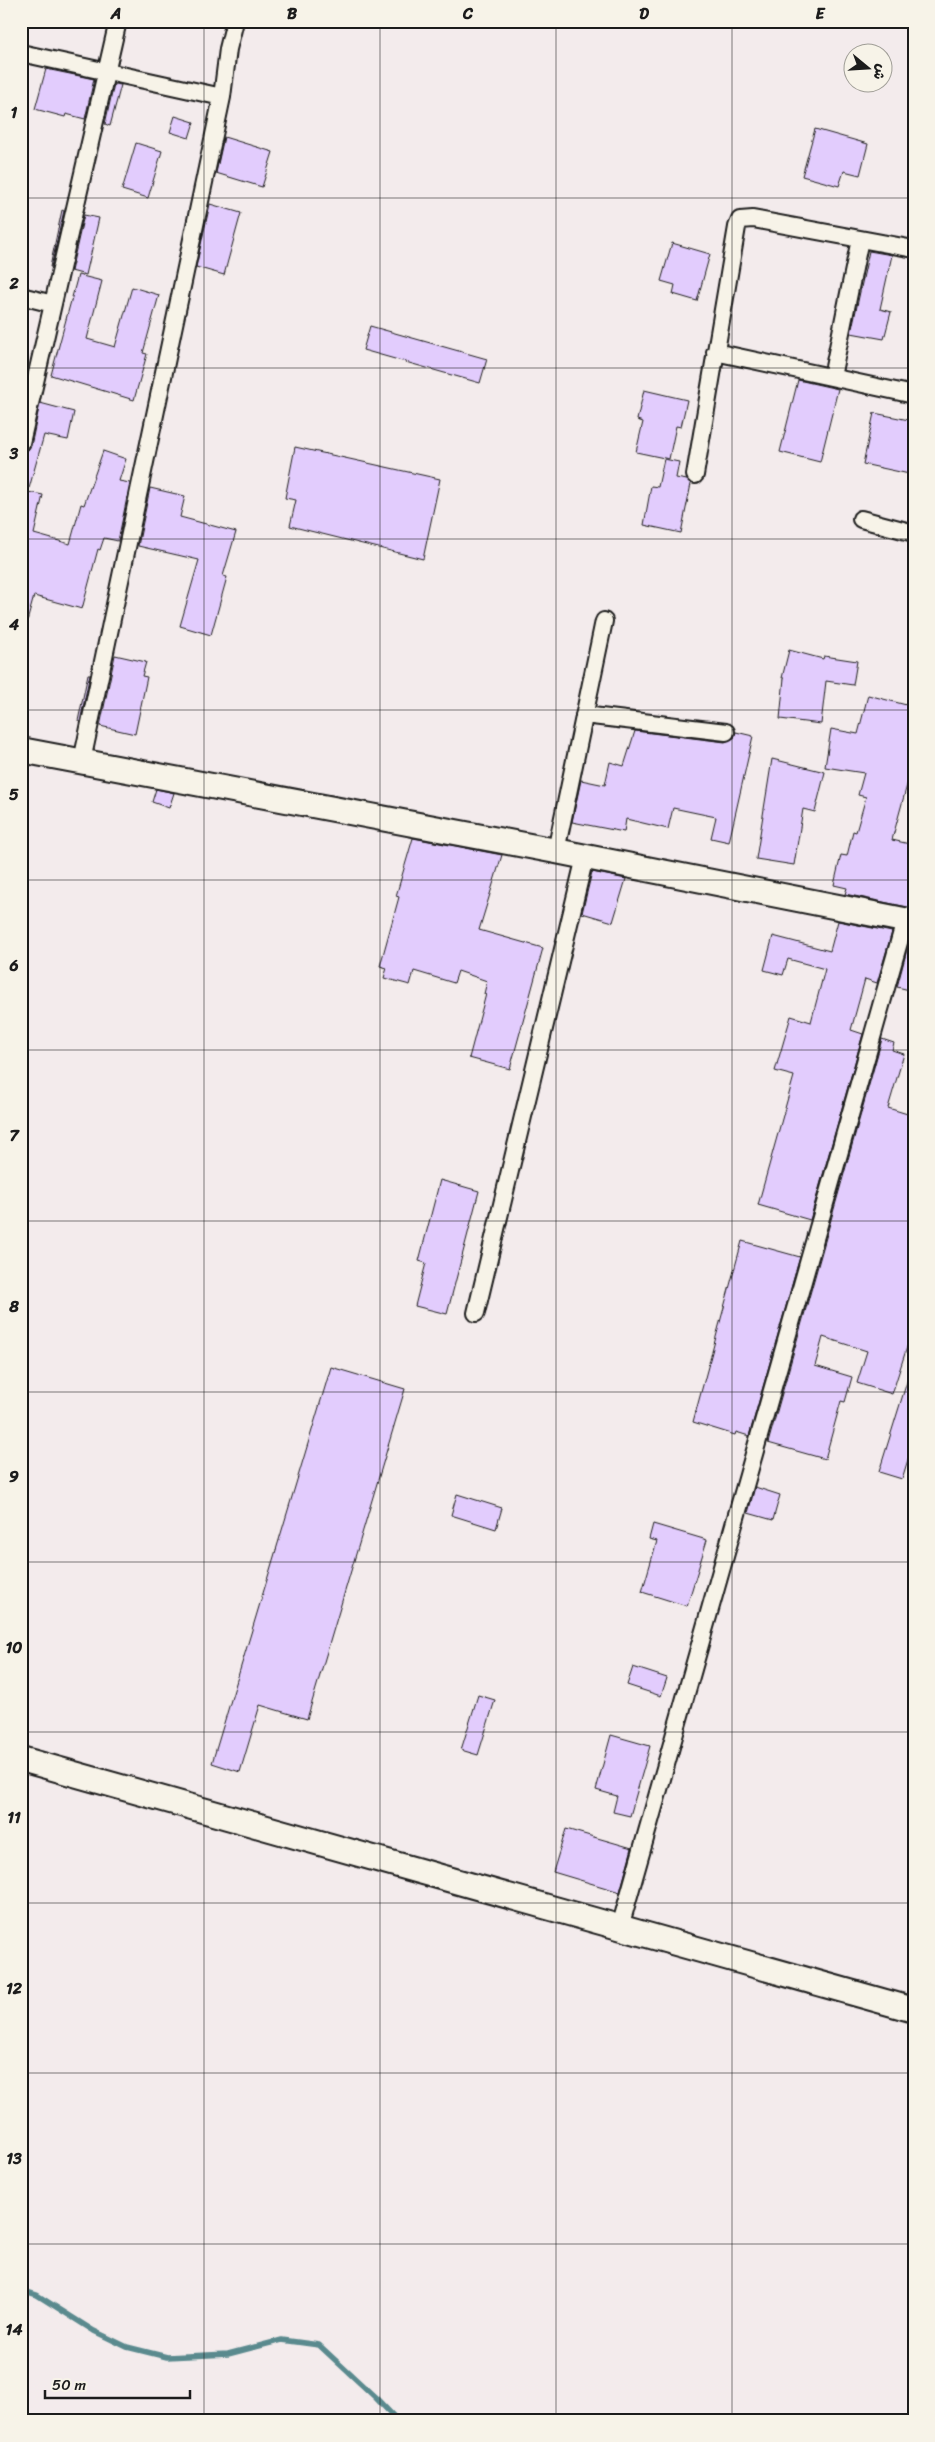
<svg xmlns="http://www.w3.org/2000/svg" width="935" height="2442" viewBox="0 0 935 2442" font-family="Sriracha,'Playpen Sans Arabic',sans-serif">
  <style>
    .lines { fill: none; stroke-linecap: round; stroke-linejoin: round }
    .stream { stroke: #5a8a8e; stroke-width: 5.5 }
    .building { fill: #e2ccfd; stroke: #1c1c1c }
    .minor-casing { stroke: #1c1c1c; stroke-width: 20 }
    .secondary-casing { stroke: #1c1c1c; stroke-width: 28 }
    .minor { stroke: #f7f3e8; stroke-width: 16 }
    .secondary { stroke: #f7f3e8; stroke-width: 24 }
    .grid { fill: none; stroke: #1c1c1c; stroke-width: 1; stroke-opacity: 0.55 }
    .neatline { fill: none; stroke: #1c1c1c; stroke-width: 2 }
    .grid-label { font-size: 16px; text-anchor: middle; font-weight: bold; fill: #1c1c1c }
  </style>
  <rect width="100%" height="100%" fill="#f3ebec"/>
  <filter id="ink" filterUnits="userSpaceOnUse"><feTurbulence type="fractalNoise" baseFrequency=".02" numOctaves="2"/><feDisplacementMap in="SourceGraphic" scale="10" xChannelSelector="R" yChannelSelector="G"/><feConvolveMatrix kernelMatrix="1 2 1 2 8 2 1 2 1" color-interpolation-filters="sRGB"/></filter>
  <g filter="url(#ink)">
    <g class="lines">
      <path class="stream" d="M21,2290L37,2295L94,2331L127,2347L167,2357L228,2354L282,2340L319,2345L376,2398L398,2421"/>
    </g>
    <path class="building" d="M46,69L94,79L85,119L66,114L65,117L35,109Z
      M114,84L121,85L110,126L105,124Z
      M175,116L194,122L189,138L170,132Z
      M815,129L868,144L860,175L844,171L839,186L802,176Z
      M224,137L273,152L262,187L216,173Z
      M136,143L162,151L148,198L122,190Z
      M210,204L241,213L224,275L196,267Z
      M62,210L64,211L51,267H50Z
      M84,215L99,218L86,275L71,271Z
      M672,243L710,254L697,301L673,294L675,285L661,281Z
      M869,251L892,255L880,309L891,312L884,339L851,333Z
      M78,275L102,281L87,339L115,347L132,287L159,295L143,353L147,354L134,400L51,375Z
      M370,326L487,359L480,383L363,350Z
      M798,380L838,389L820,462L780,452Z
      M644,390L687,400L681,427L676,426L669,459L636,452L643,422L637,420Z
      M40,403L74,412L68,440L44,435L28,492L43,495L34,534L70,544L81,504L84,505L103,451L126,459L119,481L130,483L118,541L104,538L100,550L98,549L82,609L34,596L26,625L21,624V453L28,450L31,446Z
      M874,413L914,421V475L863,464Z
      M295,447L440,479L423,559L290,526L296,500L285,498Z
      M664,459L679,462L676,478L687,480L691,484L681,533L644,525L651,486L658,487Z
      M150,488L185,496L180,517L236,532L223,576L227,577L211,635L180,626L199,560L138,546Z
      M789,650L823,659L824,656L857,661L853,685L826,681L821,724L780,719L784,678H782Z
      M115,655L146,662L142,676L147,677L135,734L100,726Z
      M88,674H90L80,722L78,721Z
      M868,695L914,707V775L910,774L892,840L914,845L912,908L845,894L847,888L834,885L841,855L847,856L853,831L856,832L866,797L858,795L864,773L825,767L831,729L858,734Z
      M635,731L725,742L734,738L736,732L753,736L729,842L711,838L716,817L673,808L668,829L626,819L624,832L572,822L581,780L605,785L610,762L624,766Z
      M772,759L825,772L815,812L803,809L794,865L756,859Z
      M156,789L174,793L169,808L152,802Z
      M413,838L502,855L479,930L543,948L510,1069L469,1058L486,994H484L487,981L458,971L454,983L414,971L410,985L384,978L387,968L380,966L399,897L396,896Z
      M592,872L626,879L613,922L582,913Z
      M838,921L892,932L877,983L865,979L851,1030L863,1034L810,1220L758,1205L794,1076L775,1071L791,1016L811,1022L825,969L788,959L783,975L764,970L773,936L830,951Z
      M911,935H914V991L897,987Z
      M882,1039L894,1043L892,1050L904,1054L888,1108L914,1116V1325L892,1394L857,1383L867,1351L823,1337L815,1366L852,1377L845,1402L841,1401L825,1459L768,1443Z
      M440,1180L479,1191L447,1314L415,1306L426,1263L419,1261Z
      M742,1241L800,1257L749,1436L736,1432L735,1435L693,1422Z
      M331,1367L405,1389L307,1719L260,1705L240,1772L212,1763Z
      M910,1372H914V1440L902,1479L879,1472Z
      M755,1487L780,1495L773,1520L748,1513Z
      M457,1494L502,1508L496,1529L451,1515Z
      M653,1524L707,1540L687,1606L642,1592L657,1541L649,1539Z
      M633,1667L667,1678L661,1696L627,1685Z
      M478,1695L495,1700L478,1755L461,1750Z
      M611,1735L650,1746L630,1816L613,1812L617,1796L596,1790Z
      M566,1829L632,1848L620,1892L553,1872Z"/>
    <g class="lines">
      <g class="minor-casing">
        <path id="minor" d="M21,53L222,97
          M21,296L53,304
          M715,352L914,395
          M832,377L860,239
          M21,443L118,21
          M695,475L737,227L740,220L753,219L914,249
          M861,519L914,533
          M584,715L726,732
          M82,761L222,97L228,49L235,21
          M556,851L604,621
          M476,1313L585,857
          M620,1927L905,921"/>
      </g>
      <g class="secondary-casing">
        <path id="secondary" d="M21,750L556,851L914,922
          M21,1759L914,2010"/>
      </g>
      <use href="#minor" class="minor"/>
      <use href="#secondary" class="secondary"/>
    </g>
  </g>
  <path class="grid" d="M204,21V2421M380,21V2421M556,21V2421M732,21V2421M21,198H914M21,368H914M21,539H914M21,710H914M21,880H914M21,1050H914M21,1221H914M21,1392H914M21,1562H914M21,1732H914M21,1903H914M21,2073H914M21,2244H914"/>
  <rect width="935" height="2442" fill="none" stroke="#f7f3e8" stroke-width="55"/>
  <g transform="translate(868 68) rotate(108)"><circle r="24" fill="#f7f3e8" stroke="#9f9d96"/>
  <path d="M0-4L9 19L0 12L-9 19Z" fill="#1c1c1c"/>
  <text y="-8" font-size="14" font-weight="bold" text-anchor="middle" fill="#1c1c1c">ش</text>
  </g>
  <path d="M45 2390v8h145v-8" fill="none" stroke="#1c1c1c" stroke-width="2.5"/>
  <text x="52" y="2390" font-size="15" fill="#1c1c1c" stroke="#f7f3e8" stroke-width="4" paint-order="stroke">50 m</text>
  <rect x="28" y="28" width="880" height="2386" class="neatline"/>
  <g class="grid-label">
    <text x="116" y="19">A</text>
    <text x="292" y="19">B</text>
    <text x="468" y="19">C</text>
    <text x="644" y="19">D</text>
    <text x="820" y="19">E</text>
    <text x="14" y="118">1</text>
    <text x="14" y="289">2</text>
    <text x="14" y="459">3</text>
    <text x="14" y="630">4</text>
    <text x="14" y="800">5</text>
    <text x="14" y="971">6</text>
    <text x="14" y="1141">7</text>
    <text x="14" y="1312">8</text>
    <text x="14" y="1482">9</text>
    <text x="14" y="1653">10</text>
    <text x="14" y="1823">11</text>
    <text x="14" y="1994">12</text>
    <text x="14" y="2164">13</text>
    <text x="14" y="2335">14</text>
  </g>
</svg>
